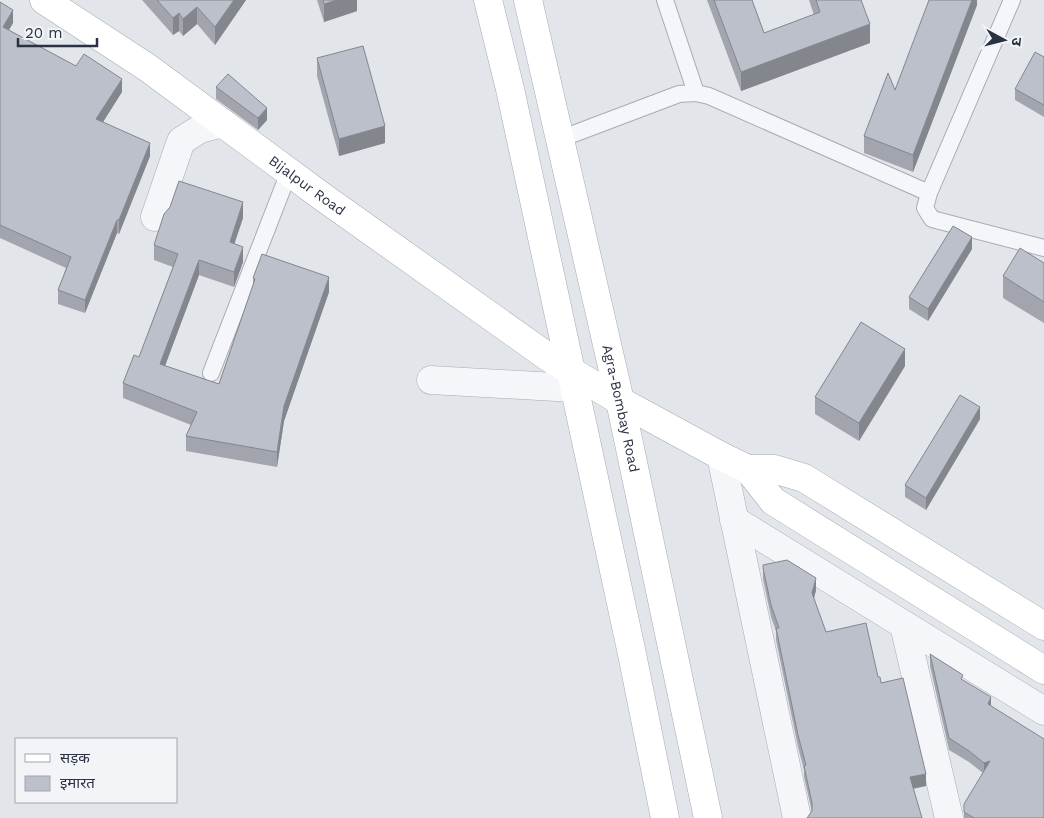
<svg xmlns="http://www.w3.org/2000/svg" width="1044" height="818" viewBox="0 0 1044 818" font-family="'Work Sans','Noto Sans Devanagari',sans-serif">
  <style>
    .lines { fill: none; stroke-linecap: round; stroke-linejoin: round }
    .lane-casing { stroke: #a7abb5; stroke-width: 18 }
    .street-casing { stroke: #a7abb5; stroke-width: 29 }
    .secondary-casing { stroke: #a7abb5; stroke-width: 29 }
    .lane { stroke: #f5f6f9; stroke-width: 16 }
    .street { stroke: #f5f6f9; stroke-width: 28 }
    .secondary { stroke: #fff; stroke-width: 28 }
    .wall { fill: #a2a5ae }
    .shaded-wall { fill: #84868d }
    .building { fill: #bcc0ca; stroke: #84868d }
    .labels { text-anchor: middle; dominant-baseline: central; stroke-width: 4; stroke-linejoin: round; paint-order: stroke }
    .street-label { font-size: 14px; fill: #2a3143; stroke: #f2f4f8 }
  </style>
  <rect width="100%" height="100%" fill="#e2e5ea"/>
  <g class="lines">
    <g class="lane-casing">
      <path id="lane" d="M665,0L696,93
        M560,139L679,94L696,93L709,96L929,193L925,208L932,219L1044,248
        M929,193L1012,0
        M211,373L289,172"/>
    </g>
    <g class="street-casing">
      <path id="street" d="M155,217L181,141L200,129L223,123
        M431,380L574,388
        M721,456L797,818
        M734,520L1044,711
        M904,625L949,818"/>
    </g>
    <g class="secondary-casing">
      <g id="secondary">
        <path id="s1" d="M44,0L148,68L320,195L548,357L620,401L721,456L748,469H774L804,478L1044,626"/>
        <path d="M488,0L510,89L632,654L665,818"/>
        <path id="s2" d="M528,0L620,401L708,818"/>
        <path d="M748,469L773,501L1044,670"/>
      </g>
    </g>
    <use href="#lane" class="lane"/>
    <use href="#street" class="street"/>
    <use href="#secondary" class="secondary"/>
  </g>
  <path class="wall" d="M142,0H246L215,45L197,24L183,36L179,31L173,35Z
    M317,0H357V11L324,22Z
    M707,0H752L764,33L814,15L809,0H861L870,43L741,91Z
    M977,0V5L913,172L864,153V136L895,90Z
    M0,2L13,23L9,30L122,92L103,122L150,156L119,234L117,233L85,313L58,304V290L66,268L0,238Z
    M1044,57V117L1015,100V89Z
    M317,58L385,143L339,156L317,76Z
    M216,87L267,120L258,130L216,99Z
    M243,218L234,244L243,262L234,287L199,275L165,366L219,384L253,286V278L329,292L284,421L277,467L186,451V436L191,425L123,398V383L139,357L173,267L154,260V245Z
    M972,249L928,321L909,309V297Z
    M1044,263V323L1003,298V276Z
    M905,366L859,441L815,414V397Z
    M980,419L926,510L905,497V485Z
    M763,565L816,590L814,599L826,632L878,677L881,683L926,786L812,812L804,777V770L798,747L776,640V631L771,617L763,579Z
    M930,654L963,681L991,706L1044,818H964V812L983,773L969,762L949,750L930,666Z"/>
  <path class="shaded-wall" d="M234,0H246L215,45V27Z
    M337,0H357V11L324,22V4Z
    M972,0H977V5L913,172V155Z
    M197,7V24L183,36V19Z
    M13,10V23L3,40V27Z
    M179,13V31L173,35V18Z
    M870,24V43L741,91V72Z
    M122,79V92L96,133V119Z
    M267,108V120L258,130V118Z
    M385,126V143L339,156V139Z
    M150,143V156L119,234V220Z
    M243,202V218L230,257V242Z
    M117,220V233L85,313V300Z
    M972,237V249L928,321V309Z
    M243,247V262L234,287V272Z
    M199,260V275L160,379V364Z
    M329,277V292L284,421L277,467V452L284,406Z
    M905,349V366L859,441V423Z
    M980,407V419L926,510V498Z
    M816,578V590L812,605V593Z
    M991,697V709L988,704Z
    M990,761L984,774V763Z
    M926,774V786L910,789V777Z"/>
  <path class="building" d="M157,0H234L215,27L197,7L183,19L179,13L173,18Z
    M323,0H337L324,4Z
    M714,0H752L764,33L820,12L816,0H861L870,24L741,72Z
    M929,0H972L913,155L864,136L888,73L895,90Z
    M0,2L13,10L3,27L76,66L84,54L122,79L96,119L150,143L119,220H117L85,300L58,290L71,257L0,225Z
    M363,46L385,126L339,139L317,58Z
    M1035,52L1044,57V105L1015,89Z
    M228,74L267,108L258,118L216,87Z
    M179,181L243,202L230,242L243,247L234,272L199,260L160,364L219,384L255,279L253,278L262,254L329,277L284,406L277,452L186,436L197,412L123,383L134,355L139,357L178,254L154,245L164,214L170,207Z
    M953,226L972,237L928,309L909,297Z
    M1020,248L1044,263V302L1003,276Z
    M861,322L905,349L859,423L815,397Z
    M960,395L980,407L926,498L905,485Z
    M787,560L816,578L812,593L826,632L866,623L878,677H880L881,683L903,678L926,774L910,777L922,818H807L812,811V803L804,766L806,765L798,735L776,628H779L771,605L763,568V565Z
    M930,654L963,675L961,679L991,697L988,704L1044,739V818H974L964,812V804L990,761L984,763L969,751L949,738Z"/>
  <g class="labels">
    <g class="street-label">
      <text stroke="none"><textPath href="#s1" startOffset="322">Bijalpur Road</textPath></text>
      <text stroke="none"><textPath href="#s2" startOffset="419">Agra-Bombay Road</textPath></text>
    </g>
  </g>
  <rect x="15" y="738" width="162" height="65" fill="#f2f4f8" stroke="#a2a6b0"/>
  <rect x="25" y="754" width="25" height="8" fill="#ffffff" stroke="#a2a6b0"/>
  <text x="60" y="763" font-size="15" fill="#2a3143">सड़क</text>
  <rect x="25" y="776" width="25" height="15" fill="#bcc0ca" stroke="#a2a6b0"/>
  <text x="60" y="788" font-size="15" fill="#2a3143">इमारत</text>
  <g transform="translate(1004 40) rotate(97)" stroke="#f2f4f8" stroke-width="4" paint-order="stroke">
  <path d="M0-4L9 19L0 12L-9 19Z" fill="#2a3143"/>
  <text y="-8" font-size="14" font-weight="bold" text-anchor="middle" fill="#2a3143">उ</text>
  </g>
  <path d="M18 38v8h79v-8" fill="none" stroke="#2a3143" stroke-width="2.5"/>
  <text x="25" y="38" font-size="15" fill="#2a3143" stroke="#f2f4f8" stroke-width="4" paint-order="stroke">20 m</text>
</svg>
